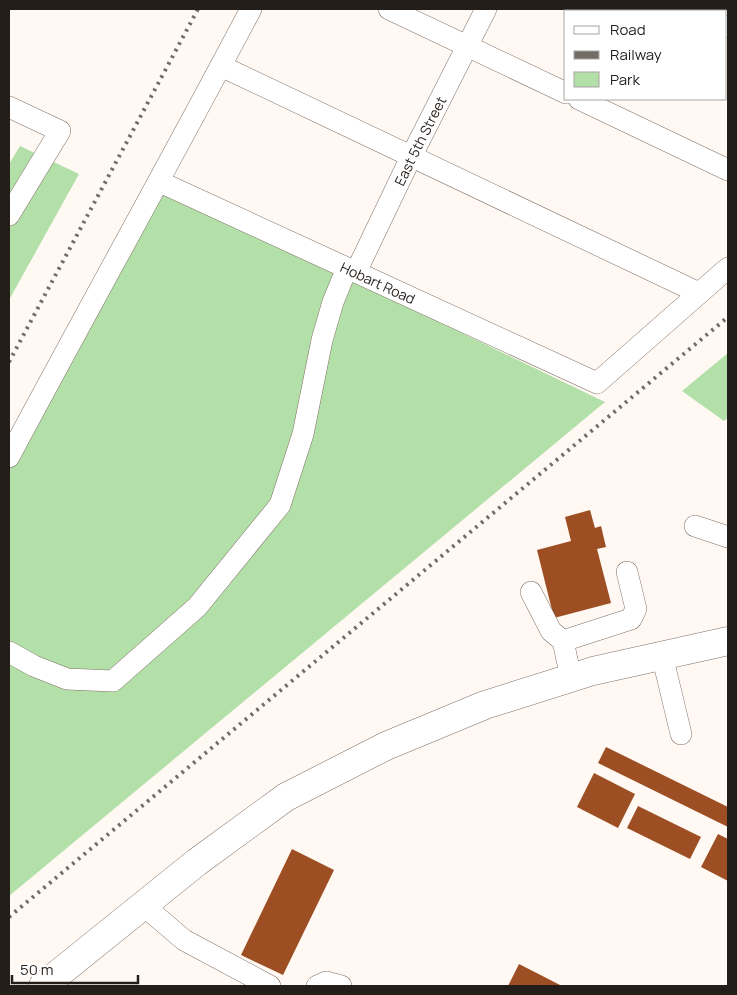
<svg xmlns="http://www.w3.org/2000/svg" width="737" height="995" viewBox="0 0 737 995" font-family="Manrope,sans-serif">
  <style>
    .green { fill: #b2e0a8 }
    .building { fill: #9d4f23 }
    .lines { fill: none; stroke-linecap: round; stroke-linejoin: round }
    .minor-casing { stroke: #807167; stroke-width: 22 }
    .major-casing { stroke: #807167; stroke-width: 29 }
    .minor { stroke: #fff; stroke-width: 21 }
    .major { stroke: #fff; stroke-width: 28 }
    .rail { stroke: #726c67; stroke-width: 4; stroke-dasharray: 2.5 5; stroke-linecap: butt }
    .labels { text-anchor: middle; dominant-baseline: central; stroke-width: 5; stroke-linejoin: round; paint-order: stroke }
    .street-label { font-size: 14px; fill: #241e1a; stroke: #fff }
  </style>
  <rect width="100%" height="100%" fill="#fff8f3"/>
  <path class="green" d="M20,146L79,174L9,300V164Z
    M151,183L605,402L9,896V448Z
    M728,353V418L724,421L682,391Z"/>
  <path class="building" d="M590,510L595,528L601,526L606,547L597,549L611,603L554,618L537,550L571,541L565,517Z
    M606,747L728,807V827L598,763Z
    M594,773L635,794L618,828L577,807Z
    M638,806L701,837L690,859L627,828Z
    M718,834L728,839V881L701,867Z
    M292,849L334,870L283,975L241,955Z
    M519,964L562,986H508Z"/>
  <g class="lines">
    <g class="minor-casing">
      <g id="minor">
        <path d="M389,9L566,93"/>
        <path d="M690,9L695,11"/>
        <path d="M726,26L728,27"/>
        <path d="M221,66L699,293"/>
        <path d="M579,99L728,170"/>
        <path d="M9,107L60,131L9,215"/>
        <path id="s1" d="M160,182L597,383L728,268"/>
        <path id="s2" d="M356,272L411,157L486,9"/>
        <path d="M9,457C89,307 172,159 251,9"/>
        <path d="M695,526L728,537"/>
        <path d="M531,592L551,631L563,641"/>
        <path d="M9,652L34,666L67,679L113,681L197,607L280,505L303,434L322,340L333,302L347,268"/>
        <path d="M662,655L681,734"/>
        <path d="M571,678L563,641L631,619L636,609L627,572"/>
        <path d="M143,905L184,940L270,986"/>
        <path d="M317,986L326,982L341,986"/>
      </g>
    </g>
    <g class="major-casing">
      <path id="major" d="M43,986L197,862L286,797L386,746L485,705L593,671L728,641"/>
    </g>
    <use href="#minor" class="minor"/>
    <use href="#major" class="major"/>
    <path class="rail" d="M9,362L198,9
      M9,917L728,317"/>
  </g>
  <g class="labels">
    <g class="street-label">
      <text stroke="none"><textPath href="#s2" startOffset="146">East 5th Street</textPath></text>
      <text stroke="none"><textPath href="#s1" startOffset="240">Hobart Road</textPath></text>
    </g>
  </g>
  <rect width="737" height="995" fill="none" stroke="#241e1a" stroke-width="20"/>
  <rect x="564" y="10" width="162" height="90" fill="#ffffff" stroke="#a7a5a3"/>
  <rect x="574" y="26" width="25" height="8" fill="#ffffff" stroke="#a7a5a3"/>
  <text x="610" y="35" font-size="15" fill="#241e1a">Road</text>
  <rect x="574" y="51" width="25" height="8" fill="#726c67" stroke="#a7a5a3"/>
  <text x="610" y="60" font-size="15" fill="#241e1a">Railway</text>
  <rect x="574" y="72" width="25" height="15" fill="#b2e0a8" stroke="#a7a5a3"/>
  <text x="610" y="85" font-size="15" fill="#241e1a">Park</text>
  <path d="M12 975v8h126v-8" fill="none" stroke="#241e1a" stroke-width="2.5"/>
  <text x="20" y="975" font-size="15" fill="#241e1a" stroke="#ffffff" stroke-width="4" paint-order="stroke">50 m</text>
</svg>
